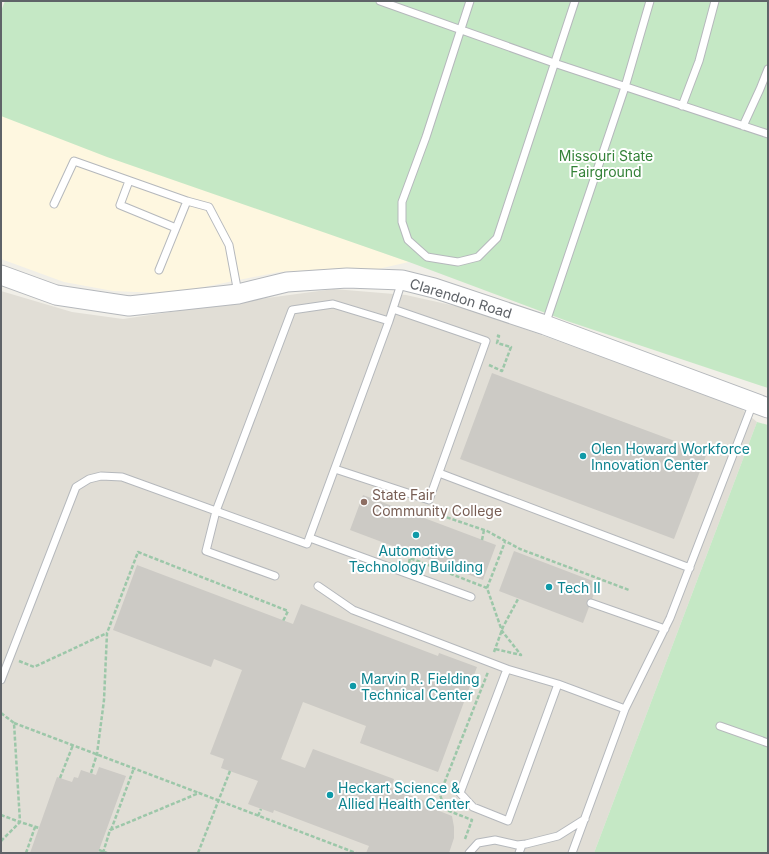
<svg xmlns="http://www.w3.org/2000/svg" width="769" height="854" viewBox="0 0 769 854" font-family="Inter,sans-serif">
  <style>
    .commercial { fill: #fef7e0 }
    .education { fill: #e1ded6 }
    .green { fill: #c5e8c5 }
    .building { fill: #cccac5 }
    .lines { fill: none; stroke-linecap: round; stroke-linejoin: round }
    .service-casing { stroke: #b5b8bc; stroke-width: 9 }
    .tertiary-casing { stroke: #b5b8bc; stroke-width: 21 }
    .path { stroke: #9cc7a9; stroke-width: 2.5; stroke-dasharray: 4 2; stroke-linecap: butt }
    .service { stroke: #fff; stroke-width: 7 }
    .tertiary { stroke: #fff; stroke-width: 19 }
    .culture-dot { fill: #0f9aa8; stroke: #fff; stroke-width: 1.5 }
    .education-dot { fill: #8d6e63; stroke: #fff; stroke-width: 1.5 }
    .labels { text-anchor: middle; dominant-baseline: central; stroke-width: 4; stroke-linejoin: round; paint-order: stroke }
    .park-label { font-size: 14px; fill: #348238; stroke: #fff }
    .street-label { font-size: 14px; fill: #5f6368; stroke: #fff }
    .culture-label { font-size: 14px; fill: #0d838f; stroke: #fff; text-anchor: start }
    .education-label { font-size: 14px; fill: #785e54; stroke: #fff; text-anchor: start }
  </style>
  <rect width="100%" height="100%" fill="#f1efe8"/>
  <path class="commercial" d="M1,115L409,262L378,269L345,268L279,272L194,289L160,293L113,291L64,282L1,259Z"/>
  <path class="education" d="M334,289L406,295L469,309L738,406L757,422L594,853H1V291L72,312L123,319L245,301Z"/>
  <path class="green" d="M5,1H768V388L567,321L409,262L107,157L1,116V11Z
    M757,422L768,425V853H594Z"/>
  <path class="building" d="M492,373L707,453L674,539L460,459Z
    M363,495L496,545L483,580L350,530Z
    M514,551L598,583L583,623L499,591Z
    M137,565L293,624L301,604L438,656L439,653L477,667L438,772L360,743L366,726L303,702L281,759L305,768L313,749L394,779L391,788L425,801L424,805L452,816L454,827V838L449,853H366L369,846L274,810L273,813L248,804L258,781L221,768L224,759L210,754L242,670L214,659L211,667L113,630Z
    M99,767L126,776L98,853H30L57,777L72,782L74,777L78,778L81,770L96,775Z"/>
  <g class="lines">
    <g class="service-casing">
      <path id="service" d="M380,1L554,63L768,134
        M470,1L426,137L402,202V222L408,240L427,257L458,262L478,257L497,238L575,1
        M682,106L699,61L715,1
        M743,126L760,89L768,69
        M129,181L120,205L176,228
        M54,204L74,161L187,201L209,207L229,245L238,293
        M159,270L187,201
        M389,321L402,281
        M545,325L625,87L650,1
        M335,469L429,500L486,341L393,309
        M439,473L690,568
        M310,538L471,597
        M318,586L353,610L507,669
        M591,603L665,629
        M507,669L558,684L508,821L473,807L460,793Z
        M1,680L76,487L89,479L101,476L122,477L307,544L389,321L333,304L292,310L216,511L206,551L275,576
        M558,684L625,709
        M720,726L768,743
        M469,853L478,843L495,840L517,845L526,844L558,836L585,819
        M519,853L522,845
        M572,853L625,709L670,618L753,403"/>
    </g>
    <g class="tertiary-casing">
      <path id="tertiary" d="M1,275L56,295L129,306L238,294L287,282L347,278L402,280L434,288L545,325L768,408"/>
    </g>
    <path class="path" d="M489,365L502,371L511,347L497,343L499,336L495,335
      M436,509L434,513L487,531L520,549L629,590
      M482,540L484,530
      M410,558L412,554
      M409,563L410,558L487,588L502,631L521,655L495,649
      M487,588L505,542
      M494,652L503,627L518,599
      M19,661L34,667L107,633
      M1,713L14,723L20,822L1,815
      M14,723L199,793
      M91,773L97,754L104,700L107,633L138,552L288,611L283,621
      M60,778L73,745
      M258,816L261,809
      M111,830L134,768
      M465,839L472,820L444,809L440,794L488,672
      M1,841L20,822L39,828
      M99,850L107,853
      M26,853L35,827
      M103,853L110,830L199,793L356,853
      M198,853L230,771"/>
    <use href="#service" class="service"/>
    <use href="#tertiary" class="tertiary"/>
  </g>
  <g class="culture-dot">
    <circle cx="583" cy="456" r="4"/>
    <circle cx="416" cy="535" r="4"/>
    <circle cx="549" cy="587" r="4"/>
    <circle cx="353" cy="686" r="4"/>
    <circle cx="330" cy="795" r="4"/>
  </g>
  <circle class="education-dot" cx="364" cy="502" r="4"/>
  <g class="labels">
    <g class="park-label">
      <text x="606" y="155">Missouri State<tspan x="606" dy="16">Fairground</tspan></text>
    </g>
    <g class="street-label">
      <text transform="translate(461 298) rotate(17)">Clarendon Road</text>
    </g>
    <g class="culture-label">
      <text x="591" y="448">Olen Howard Workforce<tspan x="591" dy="16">Innovation Center</tspan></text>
      <text x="416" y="550" text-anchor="middle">Automotive<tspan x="416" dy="16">Technology Building</tspan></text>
      <text x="557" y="587">Tech II</text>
      <text x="361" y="678">Marvin R. Fielding<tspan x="361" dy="16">Technical Center</tspan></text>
      <text x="338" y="787">Heckart Science &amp;<tspan x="338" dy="16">Allied Health Center</tspan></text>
    </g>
    <g class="education-label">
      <text x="372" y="494">State Fair<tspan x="372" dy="16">Community College</tspan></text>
    </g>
  </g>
  <rect width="769" height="854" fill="none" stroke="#5f6368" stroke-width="4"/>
</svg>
